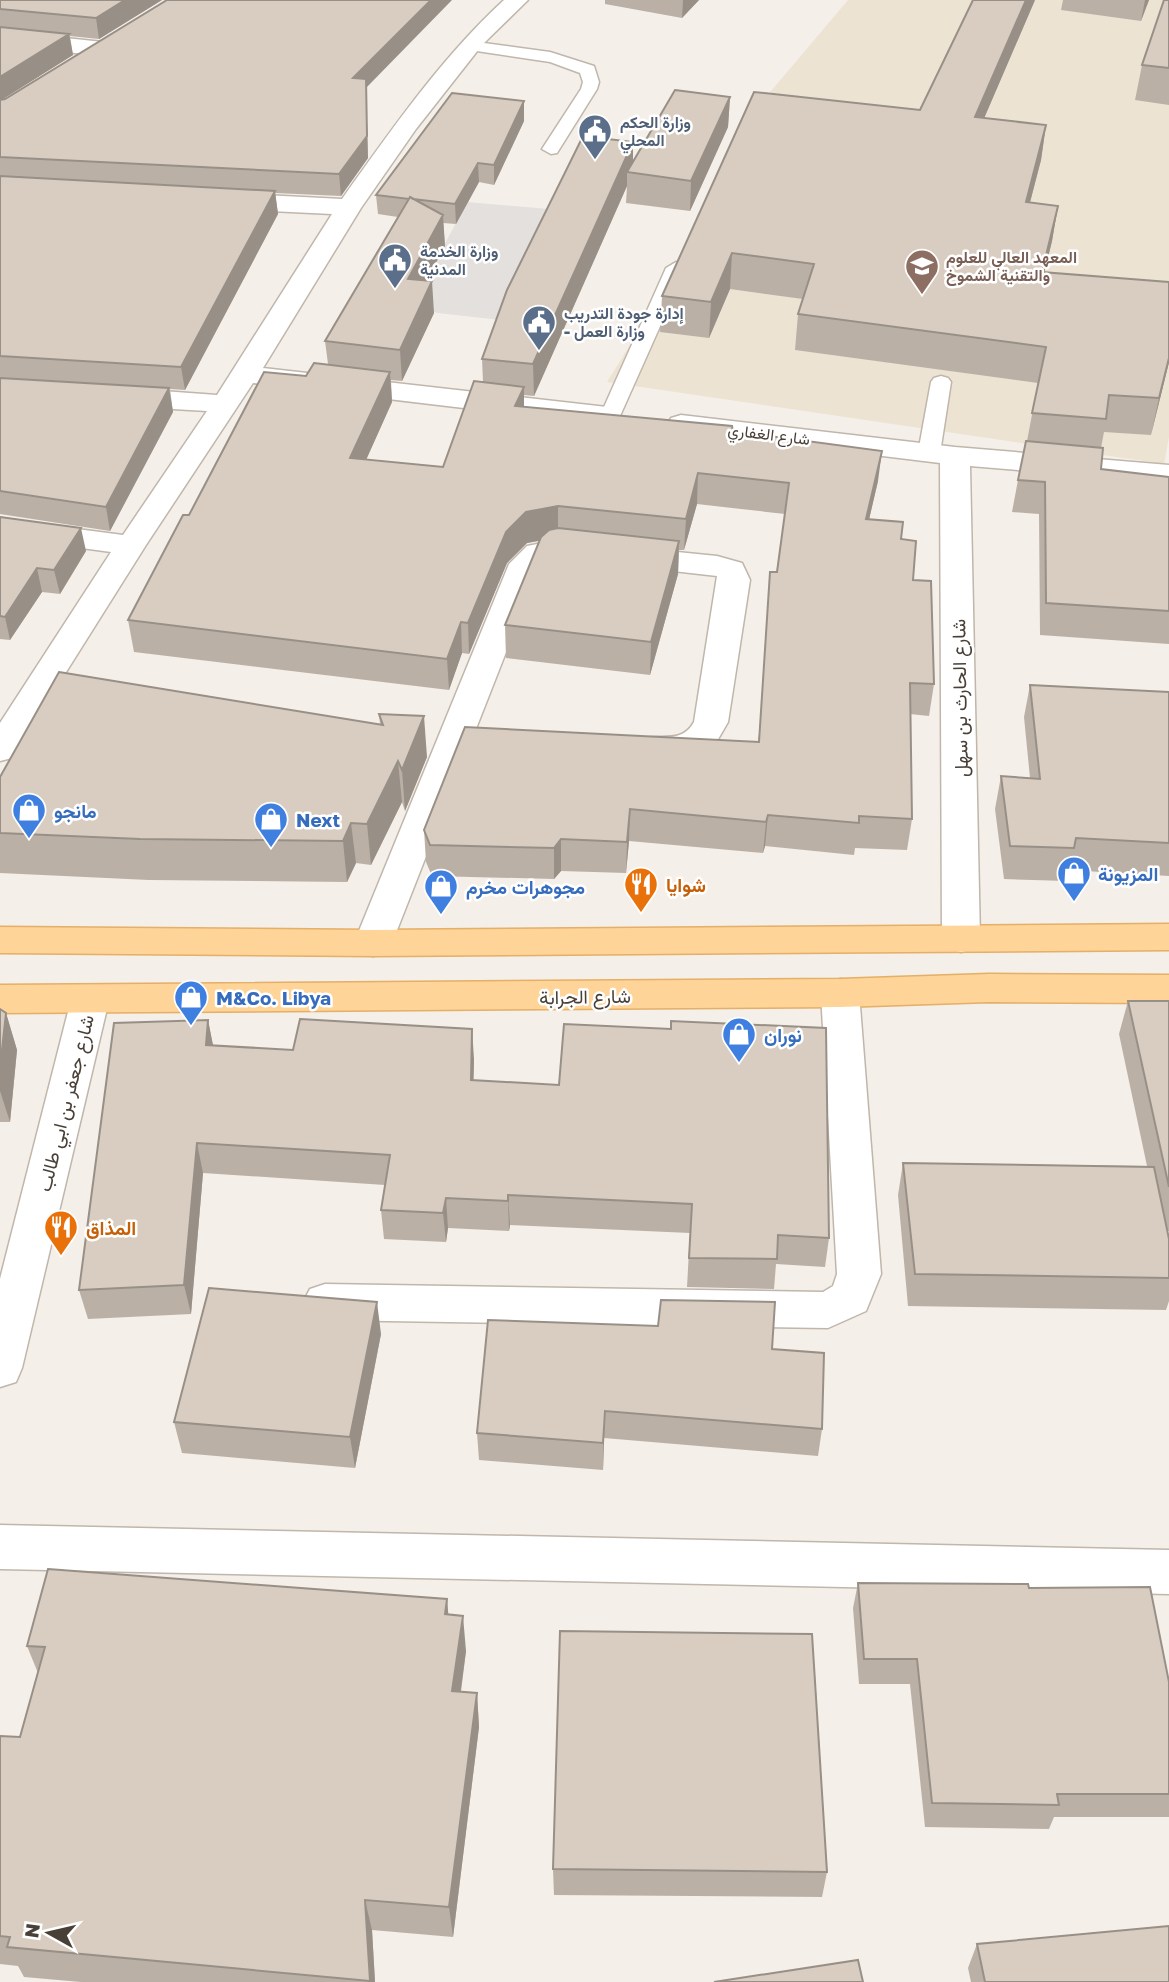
<svg xmlns="http://www.w3.org/2000/svg" width="1169" height="1982" viewBox="0 0 1169 1982" font-family="'Golos Text',Vazirmatn,sans-serif">
  <style>
    .education { fill: #ede3d3 }
    .parking { fill: #e3e0dd }
    .lines { fill: none; stroke-linecap: round; stroke-linejoin: round }
    .service-casing { stroke: #c0b6ab; stroke-width: 3 }
    .minor-casing { stroke: #c0b6ab; stroke-width: 3 }
    .tertiary-casing { stroke: #c0b6ab; stroke-width: 3 }
    .primary-casing { stroke: #e4af67; stroke-width: 3 }
    .service { fill: #fff; fill-rule: evenodd }
    .minor { fill: #fff; fill-rule: evenodd }
    .tertiary { fill: #fff; fill-rule: evenodd }
    .primary { fill: #fed498; fill-rule: evenodd }
    .wall { fill: #bbb0a6 }
    .shaded-wall { fill: #989087 }
    .building { fill: #d9cdc1; stroke: #989087; stroke-width: 2 }
    .labels { text-anchor: middle; dominant-baseline: central; stroke-width: 5; stroke-linejoin: round; paint-order: stroke }
    .far-service-label { font-size: 16px; font-weight: bold; fill: #4e5e75; stroke: #fff; text-anchor: start }
    .far-education-label { font-size: 16px; font-weight: bold; fill: #785e54; stroke: #fff; text-anchor: start }
    .far-street-label { font-size: 16px; fill: #483f37; stroke: #fff }
    .street-label { font-size: 19px; fill: #483f37; stroke: #fff }
    .shop-label { font-size: 19px; font-weight: bold; fill: #366cbe; stroke: #fff; text-anchor: start }
    .food-label { font-size: 19px; font-weight: bold; fill: #c56008; stroke: #fff; text-anchor: start }
  </style>
  <rect width="100%" height="100%" fill="#f4efe9"/>
  <path class="education" d="M848,0H1169V437L1164,464L607,382L779,107L760,104Z"/>
  <path class="parking" d="M467,202L560,210L509,321L438,313L412,306Z"/>
  <g class="lines">
    <g class="service-casing">
      <path id="service" d="M469,41L550,52L594,66L599,82L597,89L557,153L551,154L542,149L581,89L583,82L580,73L550,62L463,49L461,46Z
        M676,262L686,268L620,416L617,420H603L600,416L666,268Z
        M941,376L948,378L951,382L940,453L937,458H921L918,453L931,382L934,378Z"/>
    </g>
    <g class="minor-casing">
      <path id="minor" d="M504,0H528L482,45L416,129L361,208L263,368L607,407L617,410L621,416L617,422L607,425L253,383L146,545L12,758L0,761V723L111,552L0,537V519L123,535L207,411L121,406L111,403L107,397L111,391L121,388L217,395L332,214L226,209L217,206L213,201L217,196L226,193L342,199C392,129 441,58 504,0Z
        M0,31L103,42L111,44L114,49L111,54L103,56L0,45Z
        M681,415L955,447L1169,465V483L970,466L980,939L974,949L961,952L948,949L942,939L940,463L671,430L667,424L671,418Z
        M558,540L717,556L742,563L750,580L728,722L713,748C687,758 665,762 638,755L633,747L638,739C660,733 681,745 694,722L717,576L558,558L548,560L539,568L392,943L386,953L373,956L360,953L354,943L509,564L527,546Z
        M840,979L854,983L859,993L881,1274L866,1311L828,1328L325,1320L310,1315L303,1302L310,1289L325,1284L823,1292L833,1286L837,1274L821,993L826,983Z
        M0,1525L1169,1550V1594L0,1569Z"/>
    </g>
    <g class="tertiary-casing">
      <path id="tertiary" d="M90,986L104,990L109,1000L22,1368L16,1382L0,1387V1279L71,1000L76,990Z"/>
    </g>
    <g class="primary-casing">
      <path id="primary" d="M1169,924V950L373,956L0,953V927L373,930Z
        M989,974L1169,975V1003L989,1002L840,1007L0,1013V985L840,979Z"/>
    </g>
    <use href="#service" class="service"/>
    <use href="#minor" class="minor"/>
    <use href="#tertiary" class="tertiary"/>
    <use href="#primary" class="primary"/>
  </g>
  <path class="wall" d="M0,0H162L99,39L70,36L73,55L1,100L366,88L368,158L341,196L275,193L278,214L185,390L170,389L173,412L110,531L0,514Z
    M605,0H699L682,18L605,4Z
    M1035,0L984,118L1046,125L1041,160L1030,202L1058,206L1052,241L1044,272L1169,282V362L1151,435L1104,432L1101,448V469L1169,477V644L1040,635L1039,514L1012,512L1018,480L1027,441L1038,383L795,350L798,314L803,299L730,289L709,338L660,332L662,296L920,110Z
    M1063,0H1149L1141,21L1061,10Z
    M1169,0V105L1135,100L1142,65Z
    M730,97L728,127L690,211L626,203L627,186L534,396L524,395V407L733,431L878,481L869,519L901,539L913,580L934,684L929,716L910,714L912,819L907,850L855,848L854,855L765,846L763,853L629,841L626,873L561,871L554,879L432,876L426,862L424,830L758,742L785,514L697,504L684,550H679L678,574L650,675L506,658L505,625L539,541L527,543L507,563L469,654L462,653L449,690L134,652L128,620L189,515L306,376L328,364L325,341L398,217L378,214L376,195L524,121L494,185L479,182L456,224L443,223L445,246L426,281L434,313L402,381L391,380L392,402L366,460L443,467L483,382L482,359L633,162Z
    M0,517L86,551L60,594L42,592L10,640L0,639Z
    M1030,685L1169,692V876L1068,870L1066,881L1004,879L995,809L1001,776L1030,778L1024,717Z
    M379,714L427,757L405,811L402,802L371,865L356,863L347,882L149,880L0,873V777L380,724Z
    M1128,1001H1169V1231H1167L1169,1239V1301L1166,1310L908,1306L898,1195L903,1163L1147,1166L1119,1034Z
    M0,1009L6,1013L17,1050L10,1122H0Z
    M208,1020L213,1046L474,1059L473,1080L829,1238L825,1267L776,1264L774,1289L687,1287L690,1233L510,1225L509,1231L448,1228L446,1242L384,1239L381,1210L385,1185L203,1173L191,1314L88,1319L79,1290Z
    M658,1326L772,1349L822,1429L818,1456L604,1438L603,1470L479,1460L477,1433Z
    M381,1334L355,1468L182,1453L174,1422Z
    M858,1583L1029,1588L1169,1682V1817H1054L1049,1829L925,1827L910,1684H859L853,1608Z
    M447,1599L448,1614L466,1651L461,1692L477,1693L479,1727L453,1937L372,1930L375,1982H81L24,1977L18,1966L0,1964V1736L20,1737L38,1673L27,1646Z
    M553,1869L827,1872L822,1897L554,1895Z
    M977,1944L1169,1982H971L968,1968Z"/>
  <path class="shaded-wall" d="M125,0H162L99,39L96,18Z
    M431,0H452L366,88L368,158L341,196L339,174L353,78Z
    M683,0H699L682,18Z
    M1026,0H1035L970,151L975,117Z
    M1145,0H1149L1141,21Z
    M69,34L73,55L0,101V77Z
    M730,97L728,127L690,211L691,181Z
    M524,101V121L494,185V165Z
    M1046,125L1041,160L1021,237L1026,202Z
    M633,142V172H627V186L534,396L533,364Z
    M478,163L479,182L456,224L455,204Z
    M275,191L278,214L185,390L181,367Z
    M1058,206L1052,241L1036,308L1042,272Z
    M443,215L445,246L410,310L408,279Z
    M732,253L730,289L709,338L711,302Z
    M432,281L434,313L402,381L400,350Z
    M1169,358V362L1151,435L1159,398Z
    M390,372L392,402L353,489L350,458Z
    M524,387V417L515,406Z
    M169,388L173,412L110,531L106,507Z
    M882,451L878,481L862,550L866,519Z
    M698,473L697,504L684,550L686,519Z
    M558,506V537L527,543L507,563L469,654L468,623L506,532L526,512Z
    M81,528L86,551L60,594L54,570Z
    M679,541L678,574L650,675L651,642Z
    M37,568L42,592L10,640L5,617Z
    M461,622L462,653L449,690L447,659Z
    M424,716L427,757L405,811L402,770Z
    M398,761L402,802L371,865L367,824Z
    M630,809L629,841L626,873L627,842Z
    M768,815L765,846L763,853L766,822Z
    M351,823L356,863L347,882L343,841Z
    M561,839V871L554,879V848Z
    M6,1013L17,1050L10,1122L0,1091V1068Z
    M208,1020L214,1050L206,1045Z
    M472,1029L474,1059L473,1110L471,1080Z
    M197,1143L203,1173L191,1314L184,1285Z
    M508,1195L510,1225L509,1231L508,1201Z
    M446,1198L448,1228L446,1242L443,1213Z
    M377,1302L381,1334L355,1468L350,1437Z
    M605,1411L604,1438L603,1470V1443Z
    M447,1599L450,1634L445,1614Z
    M463,1616L466,1651L456,1725L452,1691Z
    M477,1693L479,1727L453,1937L449,1907Z
    M365,1900L372,1930L375,1982H371L370,1981Z"/>
  <path class="building" d="M0,0H125L96,18L0,9Z
    M167,0H431L353,78L366,79L367,136L339,174L0,157V100L5,99Z
    M973,0H1026L975,117L1046,125L1026,202L1058,206L1042,272L1169,282V358L1159,398L1109,395L1106,419L1032,413L1046,347L798,314L814,264L732,253L711,302L662,296L754,92L920,110Z
    M1164,0H1169V68L1142,65Z
    M0,27L69,34L0,77Z
    M675,90L730,97L691,181L627,172Z
    M452,93L524,101L494,165L478,163L455,204L413,199L410,197L409,199L376,195Z
    M583,136L633,142L533,364L482,359L507,290Z
    M0,176L275,191L181,367L0,356Z
    M410,197L443,215L408,279L432,281L400,350L325,341Z
    M314,363L390,372L350,458L443,467L474,381L524,387L515,406L732,426L733,431L882,451L866,519L903,522L901,539L916,541L913,580L931,581L934,684L910,683L912,819L859,816V823L768,815L766,822L630,809L627,842L561,839L554,848L430,845L424,830L465,727L759,742L770,572H777L789,483L698,473L686,519L558,506L526,512L506,532L468,623L461,622L447,659L128,620L183,515H189L264,372L306,376Z
    M0,378L169,388L106,507L0,491Z
    M1026,441L1103,448L1101,469L1169,477V611L1046,603L1045,482L1018,480Z
    M0,517L81,528L54,570L37,568L5,617L0,616Z
    M558,528L679,541L651,642L505,625L541,537L549,530Z
    M59,672L383,725L379,714L424,716L402,770L398,761L367,824L351,823L343,841L140,839L0,833V777Z
    M1030,685L1169,692V843L1076,838L1074,848L1010,846L1001,776L1040,779Z
    M1128,1001H1169V1187Z
    M0,1009L6,1013L0,1068Z
    M300,1019L472,1029L471,1080L559,1085L564,1024L671,1029V1021L826,1028L829,1238L778,1235L777,1259L689,1258L692,1204L508,1195V1201L446,1198L443,1213L381,1210L390,1155L197,1143L184,1285L79,1290L114,1023L208,1020L206,1045L293,1050Z
    M903,1163L1154,1167L1169,1239V1278L915,1274Z
    M209,1288L377,1302L350,1437L174,1422Z
    M661,1300L775,1302L772,1349L824,1353L822,1429L605,1411L603,1443L477,1433L488,1320L658,1326Z
    M48,1569L447,1599L445,1614L463,1616L452,1691L477,1693L449,1907L365,1900L370,1981L7,1947L10,1937L0,1936V1736L20,1737L45,1647L27,1646Z
    M858,1583L1028,1584L1029,1588L1150,1587L1169,1682V1794H1057L1059,1805L932,1803L917,1659H864Z
    M560,1631L812,1634L827,1872L553,1869Z
    M1169,1926V1982H985L977,1944Z
    M858,1960L863,1982H714Z"/>
  <defs>
    <g id="civic-pin" transform="scale(1.75)"><path d="M0 17L-7.5 6A9.5 9.5 0 1 1 7.5 6Z" fill="#5c6f8a" stroke="#fff"/><path d="M-.6-6.5H3V-4.5H.6V-3L4-1V1h2V6H-6V1h2V-1L-.6-3ZM-1.2 2.5V6h2.4V2.5Z" fill="#fff"/></g>
    <g id="university-pin" transform="scale(1.75)"><path d="M0 17L-7.5 6A9.5 9.5 0 1 1 7.5 6Z" fill="#8d6e63" stroke="#fff"/><path d="M0-5L7-2L0 1L-7-2ZM-4 1L0 2.5L4 1V4Q0 6-4 4Z" fill="#fff"/></g>
    <g id="shop-pin" transform="scale(1.75)"><path d="M0 17L-7.5 6A9.5 9.5 0 1 1 7.5 6Z" fill="#3f7fe0" stroke="#fff"/><path d="M-5-2.5h2.3a2.7 3.5 0 0 1 5.4 0H5L5.5 6h-11ZM-1.5-2.5h3a1.5 2.3 0 0 0-3 0Z" fill="#fff"/></g>
    <g id="restaurant-pin" transform="scale(1.75)"><path d="M0 17L-7.5 6A9.5 9.5 0 1 1 7.5 6Z" fill="#e8710a" stroke="#fff"/><path d="M-5-6h1v4h1v-4h1v4h1v-4h1v5L-1.5 .5V6h-2V.5L-5-1ZM5-6V6H3V1.5H1.5Q1.5-4 5-6Z" fill="#fff"/></g>
  </defs>
  <g fill-rule="evenodd">
    <use href="#civic-pin" x="595" y="131"/>
    <use href="#civic-pin" x="395" y="260"/>
    <use href="#university-pin" x="922" y="266"/>
    <use href="#civic-pin" x="539" y="322"/>
    <use href="#shop-pin" x="29" y="810"/>
    <use href="#shop-pin" x="271" y="819"/>
    <use href="#shop-pin" x="1074" y="873"/>
    <use href="#restaurant-pin" x="641" y="884"/>
    <use href="#shop-pin" x="441" y="886"/>
    <use href="#shop-pin" x="191" y="997"/>
    <use href="#shop-pin" x="739" y="1034"/>
    <use href="#restaurant-pin" x="61" y="1227"/>
  </g>
  <g class="labels">
    <g class="far-service-label">
      <text x="620" y="122">وزارة الحكم<tspan x="620" dy="18">المحلي</tspan></text>
      <text x="420" y="251">وزارة الخدمة<tspan x="420" dy="18">المدنية</tspan></text>
      <text x="564" y="313">إدارة جودة التدريب<tspan x="564" dy="18">- وزارة العمل</tspan></text>
    </g>
    <g class="far-education-label">
      <text x="946" y="257">المعهد العالي للعلوم<tspan x="946" dy="18">والتقنية الشموخ</tspan></text>
    </g>
    <g class="far-street-label">
      <text transform="translate(769 434) rotate(7)">شارع الغفاري</text>
    </g>
    <g class="street-label">
      <text transform="translate(959 698) rotate(-91)">شارع الحارث بن سهل</text>
      <text transform="translate(585 996) rotate(-1)">شارع الجرابة</text>
      <text transform="translate(65 1103) rotate(-76)">شارع جعفر بن ابي طالب</text>
    </g>
    <g class="shop-label">
      <text x="54" y="810">مانجو</text>
      <text x="296" y="819">Next</text>
      <text x="1098" y="873">المزيونة</text>
      <text x="466" y="886">مجوهرات مخرم</text>
      <text x="216" y="997">M&amp;Co. Libya</text>
      <text x="764" y="1034">نوران</text>
    </g>
    <g class="food-label">
      <text x="666" y="884">شوايا</text>
      <text x="86" y="1227">المذاق</text>
    </g>
  </g>
  <g transform="translate(49 1933) rotate(278)" stroke="#ffffff" stroke-width="5" paint-order="stroke">
  <path d="M0-5L12 26L0 18L-12 26Z" fill="#483f37"/>
  <text y="-10" font-size="19" font-weight="bold" text-anchor="middle" fill="#483f37">N</text>
  </g>
</svg>
